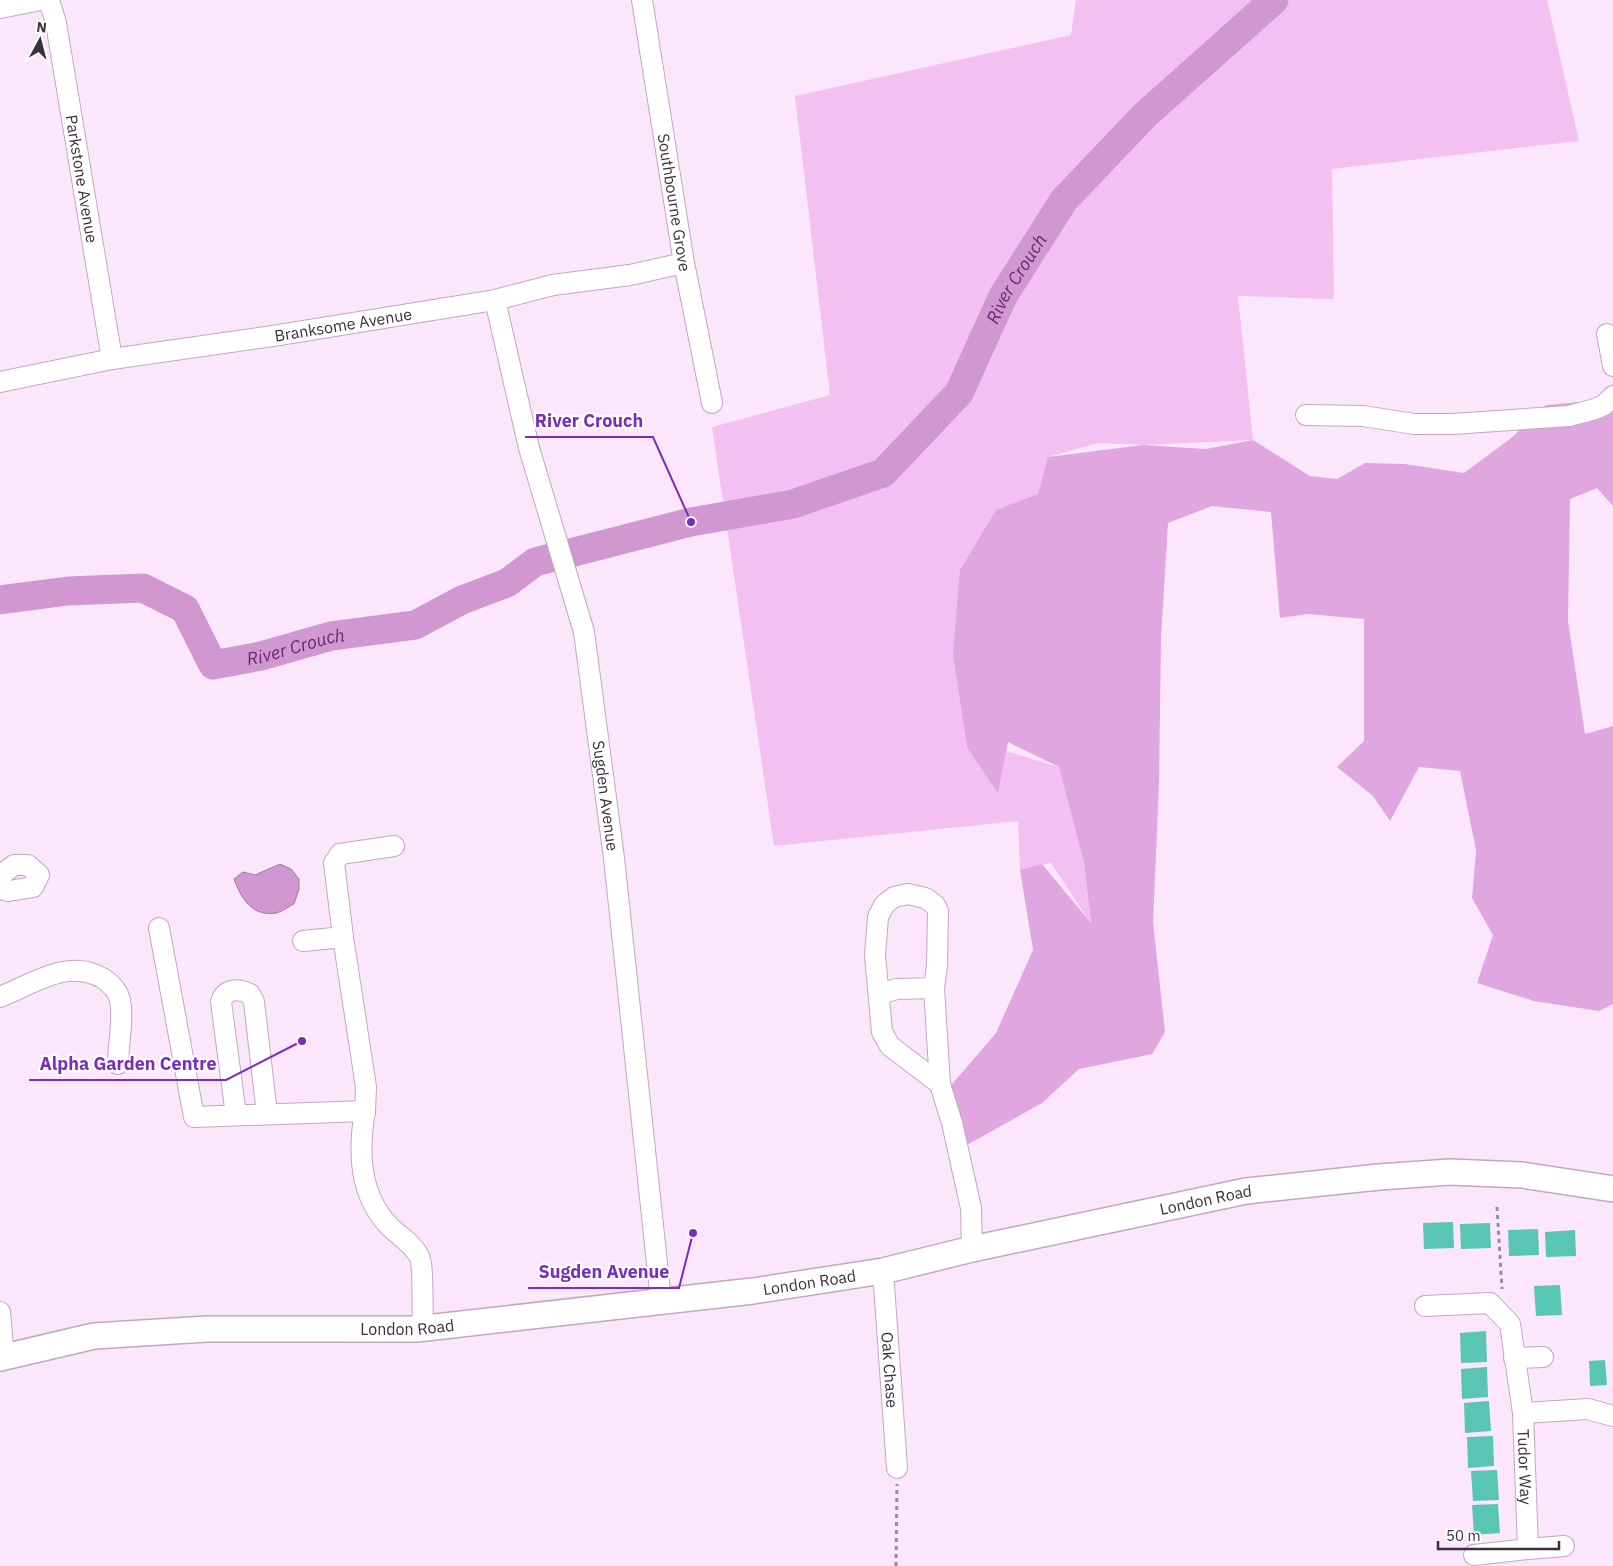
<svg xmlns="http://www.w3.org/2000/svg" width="1613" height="1566" viewBox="0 0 1613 1566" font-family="'IBM Plex Sans',sans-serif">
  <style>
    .green { fill: #f2c1f2 }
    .forest { fill: #e0a6e0 }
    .water { fill: #d097d0; stroke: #a378a3 }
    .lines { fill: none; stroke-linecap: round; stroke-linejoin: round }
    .river { stroke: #d097d0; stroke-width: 29 }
    .building { fill: #59c5b4 }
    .minor-casing { stroke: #c2a7c1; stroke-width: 22 }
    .major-casing { stroke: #c2a7c1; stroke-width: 28 }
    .path { stroke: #9a8a9a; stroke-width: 3; stroke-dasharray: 4 4; stroke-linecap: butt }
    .minor { stroke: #fff; stroke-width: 20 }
    .major { stroke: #fff; stroke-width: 25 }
    .labels { text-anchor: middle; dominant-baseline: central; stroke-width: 4.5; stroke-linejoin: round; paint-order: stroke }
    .street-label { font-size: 16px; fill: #3a2f3a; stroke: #fff }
    .water-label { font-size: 18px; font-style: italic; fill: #6b276d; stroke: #fff }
    .leader { fill: none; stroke: #7b2cbf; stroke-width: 2 }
    .callout-dot { fill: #7b2cbf; stroke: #fff; stroke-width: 2 }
    .callout-label { font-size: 18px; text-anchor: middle; font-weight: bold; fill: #7b2cbf; stroke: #fff; stroke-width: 4.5; stroke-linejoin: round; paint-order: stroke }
  </style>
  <rect width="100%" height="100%" fill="#fce6fc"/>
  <path class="green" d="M1076,0H1547L1579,141L1332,169L1334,299L1238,296L1253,440L1143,445L1098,443L1048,457L998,792L1006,751L1059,767L1084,863L1091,924L1051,863L1020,870L1018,821L774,846L712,427L830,395L795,96L1071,35Z"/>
  <path class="forest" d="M1613,399V506L1597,488L1570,499L1568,621L1585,734L1613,726V1004L1599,1011L1534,1001L1477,983L1493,935L1472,898L1476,850L1460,771L1419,767L1390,821L1373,796L1337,767L1364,741V619L1308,614L1280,618L1271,512L1212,506L1168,523L1161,638L1159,784L1153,922L1165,1032L1152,1054L1079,1069L1042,1103L965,1146L947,1090L996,1033L1033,950L1020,870L1042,864L1091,923L1084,863L1059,767L1008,742L998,793L967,747L953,654L960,570L996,510L1038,494L1048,457L1143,445L1206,449L1253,440L1310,476L1337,479L1365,463L1405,464L1464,473L1510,439L1546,405Z"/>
  <path class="water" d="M280,864L291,869L299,879V889L294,904C288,907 281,912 276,913C252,917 241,898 234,879L243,872L255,875Z"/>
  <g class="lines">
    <path class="river" id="s1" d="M0,600L68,591L143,588L185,609L213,665L261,656L331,636L415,625L462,600L507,583L535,562L691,522L793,504L883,473L959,393L1003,296L1064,200L1145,115L1274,0"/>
  </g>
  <path class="building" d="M1453,1222L1454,1248L1424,1249L1423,1223Z
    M1490,1223L1491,1248L1461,1249L1460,1224Z
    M1538,1229L1539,1255L1509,1256L1508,1230Z
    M1575,1230L1576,1256L1546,1257L1545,1232Z
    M1560,1285L1562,1315L1536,1316L1534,1286Z
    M1486,1331L1487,1362L1461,1363L1460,1333Z
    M1605,1360L1607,1385L1590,1386L1589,1361Z
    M1487,1367L1488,1397L1462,1399L1461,1369Z
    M1489,1401L1491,1431L1465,1433L1464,1403Z
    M1493,1436L1494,1466L1468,1468L1467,1437Z
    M1497,1470L1499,1500L1473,1501L1471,1471Z
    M1498,1504L1500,1533L1474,1535L1472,1505Z"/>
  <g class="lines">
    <g class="minor-casing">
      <g id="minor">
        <path id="s2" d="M49,0L56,23L112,359"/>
        <path id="s3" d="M642,0L684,263L712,403"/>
        <path d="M0,8L41,0"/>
        <path id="s4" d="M495,300L529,448L584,632L614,858L661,1301"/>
        <path d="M1607,334L1613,366"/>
        <path id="s5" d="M0,382L112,359L273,336L495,300L553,285L630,275L684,263"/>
        <path d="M1306,415L1363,416L1414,424H1452L1569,416L1595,409L1604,405L1613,396"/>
        <path d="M0,876L14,865H28L39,875L33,887L9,891L0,889"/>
        <path d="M159,928L194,1117L365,1111C358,1152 359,1194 389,1226C399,1236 412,1243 419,1256C424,1264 422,1315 423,1328"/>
        <path d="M343,937L334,863L340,854L394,846"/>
        <path d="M303,941L343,937L366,1087L365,1111"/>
        <path d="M934,988L940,1084"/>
        <path d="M879,994L897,989L934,988L937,965L938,911L935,905L925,898L908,894L894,897L884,905L878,917L875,955L882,1032L890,1046L940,1084L952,1123L971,1208L972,1249"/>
        <path d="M0,997C33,984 69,957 104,979C111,984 118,991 120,1000C124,1020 118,1043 118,1064"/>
        <path d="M236,1115L221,1002C225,988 239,988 250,994L254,1002L267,1114"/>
        <path id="s6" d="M883,1271L897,1468"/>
        <path id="s7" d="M1425,1306L1490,1303L1510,1324L1523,1413L1528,1549L1564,1546"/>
        <path d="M0,1312L4,1357"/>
        <path d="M1514,1358L1543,1357"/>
        <path d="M1523,1413L1588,1409L1613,1416"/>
        <path d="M1474,1555L1528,1549"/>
      </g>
    </g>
    <g class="major-casing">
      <g id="major">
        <path id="s8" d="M0,1358L94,1336L207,1329H417L753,1291L883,1271L972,1249L1246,1191L1379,1177L1450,1172L1522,1175L1613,1189"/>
      </g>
    </g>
    <path class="path" d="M1497,1207L1502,1289
      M896,1566L897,1484"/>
    <use href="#minor" class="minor"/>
    <use href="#major" class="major"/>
  </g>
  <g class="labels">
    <g class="street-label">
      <text stroke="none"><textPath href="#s2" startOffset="182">Parkstone Avenue</textPath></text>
      <text stroke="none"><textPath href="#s3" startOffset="205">Southbourne Grove</textPath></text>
      <text stroke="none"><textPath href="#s5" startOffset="348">Branksome Avenue</textPath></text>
      <text stroke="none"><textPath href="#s4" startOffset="509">Sugden Avenue</textPath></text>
      <text stroke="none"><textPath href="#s8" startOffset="1220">London Road</textPath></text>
      <text stroke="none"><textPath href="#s8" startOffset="815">London Road</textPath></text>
      <text stroke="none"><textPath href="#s8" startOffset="410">London Road</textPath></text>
      <text stroke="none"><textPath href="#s6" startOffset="99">Oak Chase</textPath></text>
      <text stroke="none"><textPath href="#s7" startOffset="238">Tudor Way</textPath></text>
    </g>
    <g class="water-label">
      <text stroke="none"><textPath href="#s1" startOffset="1194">River Crouch</textPath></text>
      <text stroke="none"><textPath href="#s1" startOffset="338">River Crouch</textPath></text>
    </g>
  </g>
  <path class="leader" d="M691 522L653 437H525M302 1041L226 1080H29M693 1233L679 1288H528"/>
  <g class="callout-dot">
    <circle cx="691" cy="522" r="5"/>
    <circle cx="302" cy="1041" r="5"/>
    <circle cx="693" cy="1233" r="5"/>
  </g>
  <g class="callout-label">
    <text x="589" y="427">River Crouch</text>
    <text x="128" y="1070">Alpha Garden Centre</text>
    <text x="604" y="1278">Sugden Avenue</text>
  </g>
  <g transform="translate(40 40) rotate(7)" stroke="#ffffff" stroke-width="4" paint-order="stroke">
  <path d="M0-4L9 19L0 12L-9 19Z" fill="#3a2f3a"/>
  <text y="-8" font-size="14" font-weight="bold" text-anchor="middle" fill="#3a2f3a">N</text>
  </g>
  <path d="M1438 1541v8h121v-8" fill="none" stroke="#3a2f3a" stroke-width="2.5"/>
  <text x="1446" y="1541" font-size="15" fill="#3a2f3a" stroke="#ffffff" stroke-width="4" paint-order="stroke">50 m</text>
</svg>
